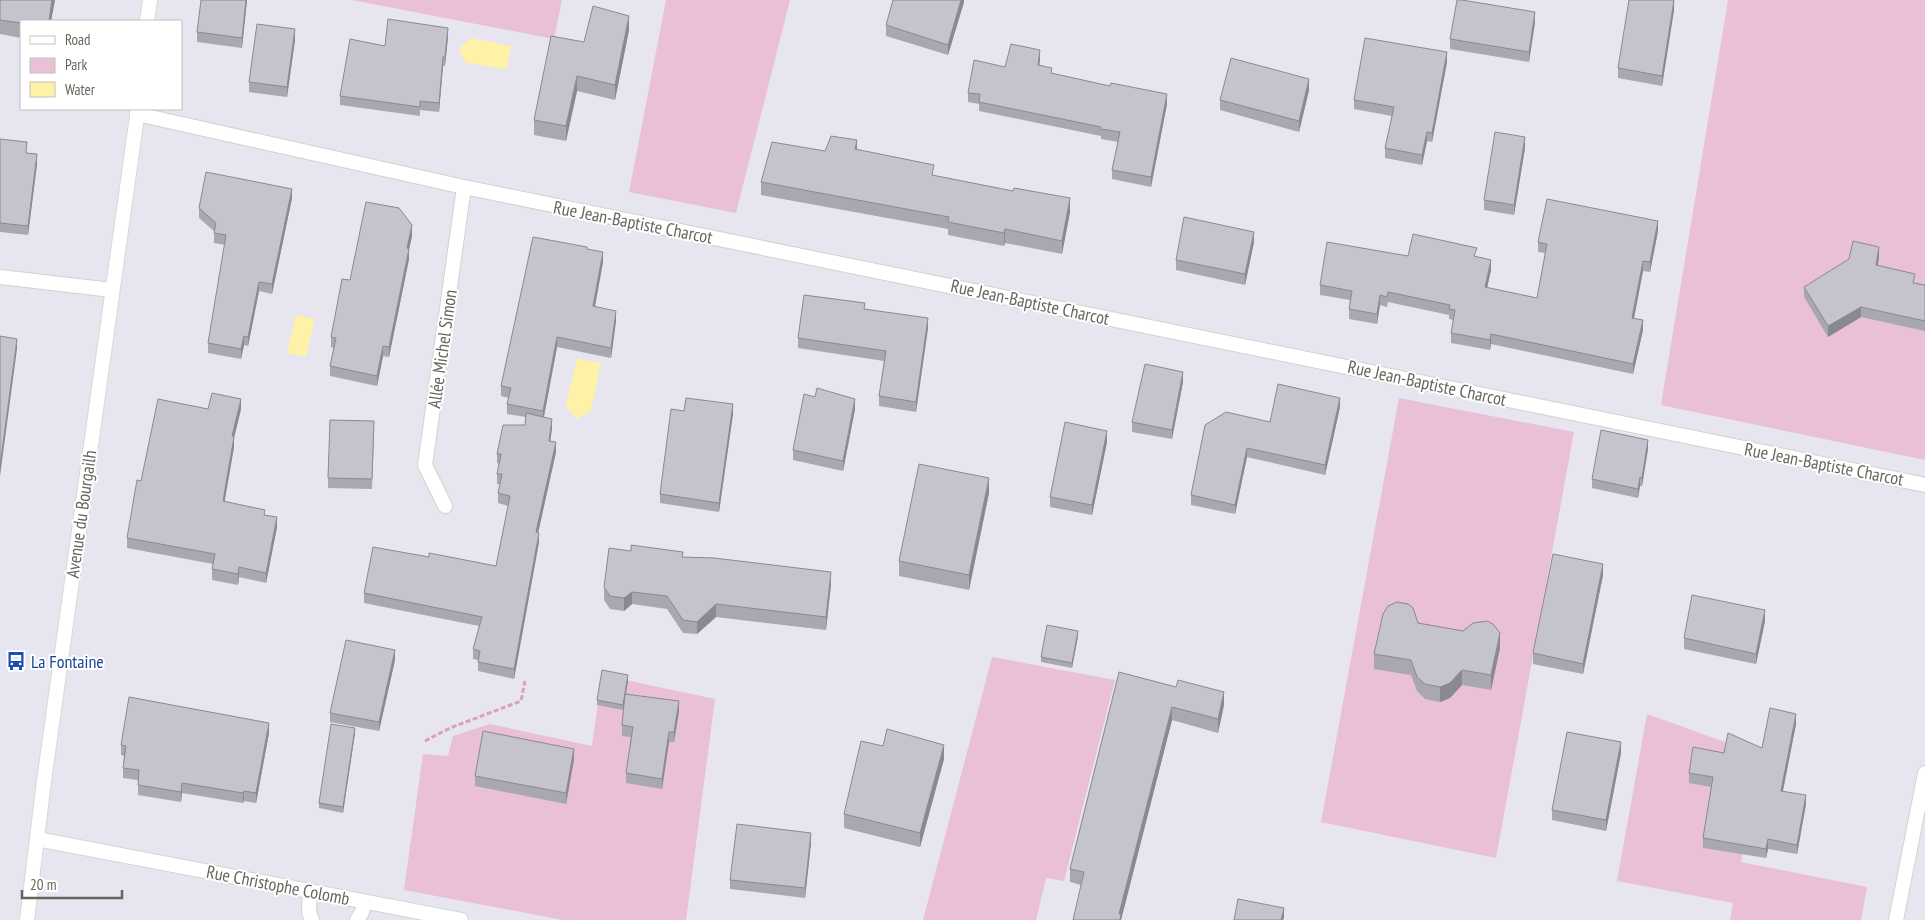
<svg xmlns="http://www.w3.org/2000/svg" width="1925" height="920" viewBox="0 0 1925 920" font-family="'PT Sans Narrow',sans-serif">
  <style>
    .green { fill: #eabfd8 }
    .water { fill: #fff1a6 }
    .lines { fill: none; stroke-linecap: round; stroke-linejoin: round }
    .minor-casing { stroke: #d2d3cb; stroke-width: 16 }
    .secondary-casing { stroke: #d8d9cf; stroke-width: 16 }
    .path { stroke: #dda1b5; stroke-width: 3; stroke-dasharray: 5 2.5; stroke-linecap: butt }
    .minor { stroke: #fff; stroke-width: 14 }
    .secondary { stroke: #fff; stroke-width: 14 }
    .wall { fill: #a9a8b0 }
    .shaded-wall { fill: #8a8890 }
    .building { fill: #c5c3cd; stroke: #8a8890 }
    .labels { text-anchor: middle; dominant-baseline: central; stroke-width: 4; stroke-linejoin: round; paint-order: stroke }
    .street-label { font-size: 18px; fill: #66665c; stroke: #fff }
    .transit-label { font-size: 18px; fill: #164399; stroke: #fff; text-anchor: start }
  </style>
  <rect width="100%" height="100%" fill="#e7e5f0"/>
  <path class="green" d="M352,0H562L554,39Z
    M666,0H790L736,213L629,192Z
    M1728,0H1925V460L1661,405Z
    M1399,398L1574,432L1496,858L1321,822Z
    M992,657L1115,680L1064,881L1046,878L1036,920H923Z
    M602,675L715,699L686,920H563L404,890L423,754L448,756L453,736L490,724L592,746Z
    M1647,714L1728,743L1762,757L1741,862L1867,887L1861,920H1730L1733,903L1617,881Z"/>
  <path class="water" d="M471,38L511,46L507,69L466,63L459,49Z
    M296,315L315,319L306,357L287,353Z
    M577,359L601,363L591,411L576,419L566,406Z"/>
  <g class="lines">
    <g class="minor-casing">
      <path id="minor" d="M137,114L464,187L1925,485
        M0,277L112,290
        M445,506L425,465L464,187
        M37,839L461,920
        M310,891L309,912L312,920
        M357,920L362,912L364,902
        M1896,920L1925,773"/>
    </g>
    <g class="secondary-casing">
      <path id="secondary" d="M147,21L150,0
        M27,920L44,781L138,109"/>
    </g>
    <path class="path" d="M425,741L450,728L521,701L525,681"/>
    <use href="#minor" class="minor"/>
    <use href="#secondary" class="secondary"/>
  </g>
  <path class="wall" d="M0,0H55L51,21H21V38L0,34Z
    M247,0L242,48L197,42V32Z
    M964,0V2L948,55L886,36V25Z
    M1674,10L1662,86L1618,78V68Z
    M1535,22L1529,62L1450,49V39Z
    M629,30L615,100L577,91L566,141L534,135V120L584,42Z
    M448,37L445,66H443L439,112L420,110V116L340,105V96L385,46Z
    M295,40L287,97L249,92V82Z
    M1040,60L1039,65L1052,74L1167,104L1151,187L1112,179V170L1118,142L1101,139V136L979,111V104L968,102V93L1005,67Z
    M1447,62L1432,142L1427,141L1422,165L1385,158V148L1392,116L1354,109V100Z
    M1309,90L1299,132L1220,110V100Z
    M0,139L27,153L37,164L28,235L0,232Z
    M1525,148L1514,215L1484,210V200Z
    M857,150L934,176L1070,212L1062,254L1005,243L1004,246L948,235V229L761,195V182L825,151Z
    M292,198L272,294L259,291L248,346L244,345L241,359L208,353V343L225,245L214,243V231L199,218V208Z
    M1658,231L1650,272L1643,271L1634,318L1643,330L1633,374L1491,344L1490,350L1451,343V333L1454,320L1449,319V315L1388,302L1387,307L1380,305L1377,324L1349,319V309L1350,300L1320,295V285L1408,256L1477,257L1491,270L1487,288L1537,298L1545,253L1538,252V242Z
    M412,236L409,249V259L389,357L383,356L377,386L330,376V366L334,348L331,347V337L350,280Z
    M1254,242L1245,285L1176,270V260Z
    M587,249L603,262L595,307L616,321L611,358L557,347L544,417L552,428L550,441L556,452L538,533L539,542L514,679L478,671V660L473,659V649L479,626L364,603V593L429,557L496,566L508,506L498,503V493L500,484H497V474L499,464L497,463V454L525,425L526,417L507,414V404L509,398L501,396V386Z
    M1879,257L1878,266L1915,283L1925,285V331L1861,317L1828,337L1804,297V287Z
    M865,309L928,328L916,412L879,406V396L884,361L798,348V338Z
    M1183,382L1172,439L1132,432V422Z
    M1340,407L1325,475L1247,457L1235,514L1191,505V495L1270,422Z
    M208,409H241L234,438V447L224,501L265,515L277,527L266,583L239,577L238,585L212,580V569L213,564L127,548V538L141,481Z
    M855,409L843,471L793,460V450Z
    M684,411L733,414L719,512L660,503V494Z
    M374,432L372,489L328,488V478Z
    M1107,442L1092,515L1050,507V497Z
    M1648,449L1642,486H1640L1638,498L1592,488V479Z
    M989,493L969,590L899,576V561Z
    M631,551L683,557L831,584L826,630L716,617L697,634L683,633L667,609L632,604L624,611L610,609L604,600V587Z
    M1603,575L1583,674L1533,664V653Z
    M1765,621L1756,664L1684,649V638Z
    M1418,623L1500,648L1491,690L1462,685L1450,698L1440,702L1425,699L1417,691L1411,675L1374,669V654Z
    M1078,636L1072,668L1041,662V657Z
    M395,660L379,731L330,722V713Z
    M1119,672L1224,705L1218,733L1172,720L1121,920L1081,885L1070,882V869Z
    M628,681L626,694L679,711L674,742H669L662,789L626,783V773L631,737L622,736V725L625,700L623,710L597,705V700Z
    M1796,724L1783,791L1806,804L1797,854L1768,849L1766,858L1703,848V838L1711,787L1689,783V773L1724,753L1762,748Z
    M269,733L256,803L244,801L243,803L182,793L181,802L138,795V780L123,778V768L124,756L121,755V745Z
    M355,733L343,813L319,808V803Z
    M883,746L944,759L920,847L844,828V814Z
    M1621,753L1606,831L1552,820V810Z
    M574,759L566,804L475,786V776Z
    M811,843L805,898L730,889V880Z"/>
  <path class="shaded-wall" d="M52,0H55L51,21H49Z
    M246,0H247L242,48V38Z
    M961,0H964V2L948,55V45Z
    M1674,0V10L1662,86V76Z
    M1535,12V22L1529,62V52Z
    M629,16V30L615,100V85Z
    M448,28V37L445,66V57Z
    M295,29V40L287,97V87Z
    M1040,50V60L1038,75V65Z
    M1447,52V62L1432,142V133Z
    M443,57V66L439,112V103Z
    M577,76V91L566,141V126Z
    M1309,79V90L1299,132V121Z
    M1167,94V104L1151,187V177Z
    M1427,132V141L1422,165V155Z
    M1525,137V148L1514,215V205Z
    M857,140V153L855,149Z
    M37,154V164L28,235V226Z
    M292,189V198L272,294V284Z
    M1070,198V212L1062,254V241Z
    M1658,221V231L1650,272V262Z
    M412,225V236L407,259V248Z
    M1005,229V243L1004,246V233Z
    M1254,232V242L1245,285V274Z
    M1879,247V257L1876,276V265Z
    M409,249V259L389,357V347Z
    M603,252V262L593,316V306Z
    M1491,260V270L1485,297V287Z
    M1643,261V271L1632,328V318Z
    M259,282V291L248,346V337Z
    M1380,295V305L1377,324V314Z
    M1861,307V317L1828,337V326Z
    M616,311V321L611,358V348Z
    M928,318V328L916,412V402Z
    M1643,320V330L1633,374V364Z
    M1491,334V344L1490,350V340Z
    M244,336V345L241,359V349Z
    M557,337V347L543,421V411Z
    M17,339V349L0,476V466Z
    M383,346V356L377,386V376Z
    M1183,372V382L1172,439V430Z
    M1340,398V407L1325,475V465Z
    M241,399V409L234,438V447L223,511V501L232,436Z
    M855,399V409L843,471V461Z
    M733,404V414L719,512V503Z
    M552,419V428L549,451V441Z
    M1107,431V442L1092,515V505Z
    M1648,440V449L1642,486V478Z
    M556,442V452L536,542V532Z
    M1247,448V457L1235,514V505Z
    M1640,477V486L1638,498V489Z
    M989,478V493L969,590V575Z
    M277,517V527L266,583V573Z
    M539,533V542L514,679V669Z
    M1603,564V575L1583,674V664Z
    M239,567V577L238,585V574Z
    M831,572V584L826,630V617Z
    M632,592V604L624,611V598Z
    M716,604V617L697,634V622Z
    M1765,610V621L1756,664V654Z
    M1078,631V636L1072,668V663Z
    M1500,633V648L1491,690V675Z
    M395,650V660L379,731V722Z
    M1462,670V685L1450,698L1440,702V687Z
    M628,675V681L623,710V705Z
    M1224,692V705L1218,733V719Z
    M679,701V711L674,742V732Z
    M1172,707V720L1121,920H1119V914Z
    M1796,714V724L1781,800V791Z
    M269,723V733L256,803V793Z
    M355,728V733L343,813V807Z
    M669,732V742L662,789V779Z
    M1621,742V753L1606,831V820Z
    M944,745V759L920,847V833Z
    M574,749V759L566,804V793Z
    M182,783V793L181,802V792Z
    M244,791V801L243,803V793Z
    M1806,795V804L1797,854V845Z
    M811,833V843L805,898V888Z
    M1768,839V849L1766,858V849Z
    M1284,908V918L1283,920H1281Z"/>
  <path class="building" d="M0,0H52L49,21H21V23L0,20Z
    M201,0H246L242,38L197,32Z
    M893,0H961L948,45L886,25Z
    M1457,0H1462L1535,12L1529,52L1450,39Z
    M1629,0H1674L1662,76L1618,68Z
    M593,6L629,16L615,85L577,76L566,126L534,120L551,36L584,42Z
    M388,19L448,28L445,57H443L439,103L420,101V107L340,96L350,39L385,46Z
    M257,24L295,29L287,87L249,82Z
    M1365,38L1447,52L1432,133L1427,132L1422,155L1385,148L1394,107L1354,100Z
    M1011,44L1040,50L1038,65L1052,68L1051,73L1110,86L1111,83L1167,94L1151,177L1112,170L1120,132L1101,129V127L979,102L980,94L968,93L974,60L1005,67Z
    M1231,58L1309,79L1299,121L1220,100Z
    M1495,132L1525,137L1514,205L1484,200Z
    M831,136L857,140L855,149L934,165L932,175L1013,191L1014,188L1070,198L1062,241L1005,229L1004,233L948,222L949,217L761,182L772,142L825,151Z
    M0,139L27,142L26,153L37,154L28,226L0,223Z
    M206,172L292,189L272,284L259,282L248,337L244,336L241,349L208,343L226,235L214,233L216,223L199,208Z
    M1547,199L1658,221L1650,262L1643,261L1632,318L1643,320L1633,364L1491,334L1490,340L1451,333L1455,310L1449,309L1450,305L1388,292L1387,297L1380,295L1377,314L1349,309L1352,291L1320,285L1327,242L1408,256L1413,234L1477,248L1474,256L1491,260L1485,287L1537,298L1547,244L1538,242Z
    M366,202L399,208L412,225L407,248L409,249L389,347L383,346L377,376L330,366L336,338L331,337L342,279L350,280Z
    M1184,217L1254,232L1245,274L1176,260Z
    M533,237L587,247V249L603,252L593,306L616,311L611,348L557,337L543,411L507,404L511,388L501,386Z
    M1853,241L1879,247L1876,265L1915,274L1913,283L1925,285V321L1861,307L1828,326L1804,287L1849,259Z
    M804,295L865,303L864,309L928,318L916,402L879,396L886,351L798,338Z
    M0,336L17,339L0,466Z
    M1145,364L1183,372L1172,430L1132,422Z
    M1278,384L1340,398L1325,465L1247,448L1235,505L1191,495L1205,425L1226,412L1270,422Z
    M817,388L855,399L843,461L793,450L804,394L815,397Z
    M212,393L241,399L232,436L234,437L223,501L265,510L264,515L277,517L266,573L239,567L238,574L212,569L215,554L127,538L137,480L141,481L158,399L208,409Z
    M686,398L733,404L719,503L660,494L671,409L684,411Z
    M526,413L552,419L549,441L556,442L536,532L539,533L514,669L478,662L480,651L473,649L482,617L364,593L373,547L429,557V553L496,566L510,496L498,493L502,474H497L501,454H497L503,425H525Z
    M330,420L374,421L372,479L328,478Z
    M1065,422L1107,431L1092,505L1050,497Z
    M1601,430L1648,440L1642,478L1640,477L1638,489L1592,479Z
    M919,464L989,478L969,575L899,561Z
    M631,545L683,552L682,557L714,558L831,572L826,617L716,604L697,622L683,620L667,596L632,592L624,598L610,596L604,587L609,548L631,551Z
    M1553,554L1603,564L1583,664L1533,653Z
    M1692,595L1765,610L1756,654L1684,638Z
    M1397,602L1408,604L1413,608L1418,623L1463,631L1473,623L1487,621L1493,624L1500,633L1491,675L1462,670L1450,683L1440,687L1425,684L1417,677L1411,660L1374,654L1383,614L1388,606Z
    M1047,625L1078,631L1072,663L1041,657Z
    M346,640L395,650L379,722L330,713Z
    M602,670L628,675L623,705L597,700Z
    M1119,672L1176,687L1178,680L1224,692L1218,719L1172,707L1119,914H1121L1120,920H1073L1084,872L1070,869Z
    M625,694L679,701L674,732H669L662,779L626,773L633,727L622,725Z
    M129,697L269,723L256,793L244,791L243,793L182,783L181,792L138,785L139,770L123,768L126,746L121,745Z
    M1770,708L1796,714L1781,791L1806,795L1797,845L1768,839L1766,849L1703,838L1713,777L1689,773L1693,747L1724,753L1728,733L1762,748Z
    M331,724L355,728L343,807L319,803Z
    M887,729L944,745L920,833L844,814L861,741L883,746Z
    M483,731L574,749L566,793L475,776Z
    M1567,732L1621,742L1606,820L1552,810Z
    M737,824L811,833L805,888L730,880Z
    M1238,899L1284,908L1281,920H1234Z"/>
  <defs>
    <g id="bus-bare" transform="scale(1.5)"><path d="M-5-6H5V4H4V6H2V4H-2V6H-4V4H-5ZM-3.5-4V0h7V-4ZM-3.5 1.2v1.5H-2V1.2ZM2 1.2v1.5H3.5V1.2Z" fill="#1a4fb4" stroke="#fff" stroke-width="2.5" paint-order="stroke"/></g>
  </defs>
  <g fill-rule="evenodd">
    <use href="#bus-bare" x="16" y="661"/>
  </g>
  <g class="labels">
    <g class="street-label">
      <text transform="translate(633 222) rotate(11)">Rue Jean-Baptiste Charcot</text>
      <text transform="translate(1030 302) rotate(12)">Rue Jean-Baptiste Charcot</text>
      <text transform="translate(442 349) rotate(-82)">Allée Michel Simon</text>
      <text transform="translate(1427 383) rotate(12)">Rue Jean-Baptiste Charcot</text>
      <text transform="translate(1824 464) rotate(11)">Rue Jean-Baptiste Charcot</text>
      <text transform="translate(81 514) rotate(-82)">Avenue du Bourgailh</text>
      <text transform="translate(278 885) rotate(11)">Rue Christophe Colomb</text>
    </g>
    <g class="transit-label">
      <text x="31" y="661">La Fontaine</text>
    </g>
  </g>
  <rect x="20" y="20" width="162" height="90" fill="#ffffff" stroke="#c2c2be"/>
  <rect x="30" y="36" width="25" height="8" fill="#ffffff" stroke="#c2c2be"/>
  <text x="65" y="45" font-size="15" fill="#66665c">Road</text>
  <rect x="30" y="58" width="25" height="15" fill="#eabfd8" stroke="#c2c2be"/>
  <text x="65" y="70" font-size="15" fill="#66665c">Park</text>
  <rect x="30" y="82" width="25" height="15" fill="#fff1a6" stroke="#c2c2be"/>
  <text x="65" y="95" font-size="15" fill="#66665c">Water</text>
  <path d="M22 890v8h100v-8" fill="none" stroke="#66665c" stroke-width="2.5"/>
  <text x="30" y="890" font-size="15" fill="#66665c" stroke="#ffffff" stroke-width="4" paint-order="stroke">20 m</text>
</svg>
